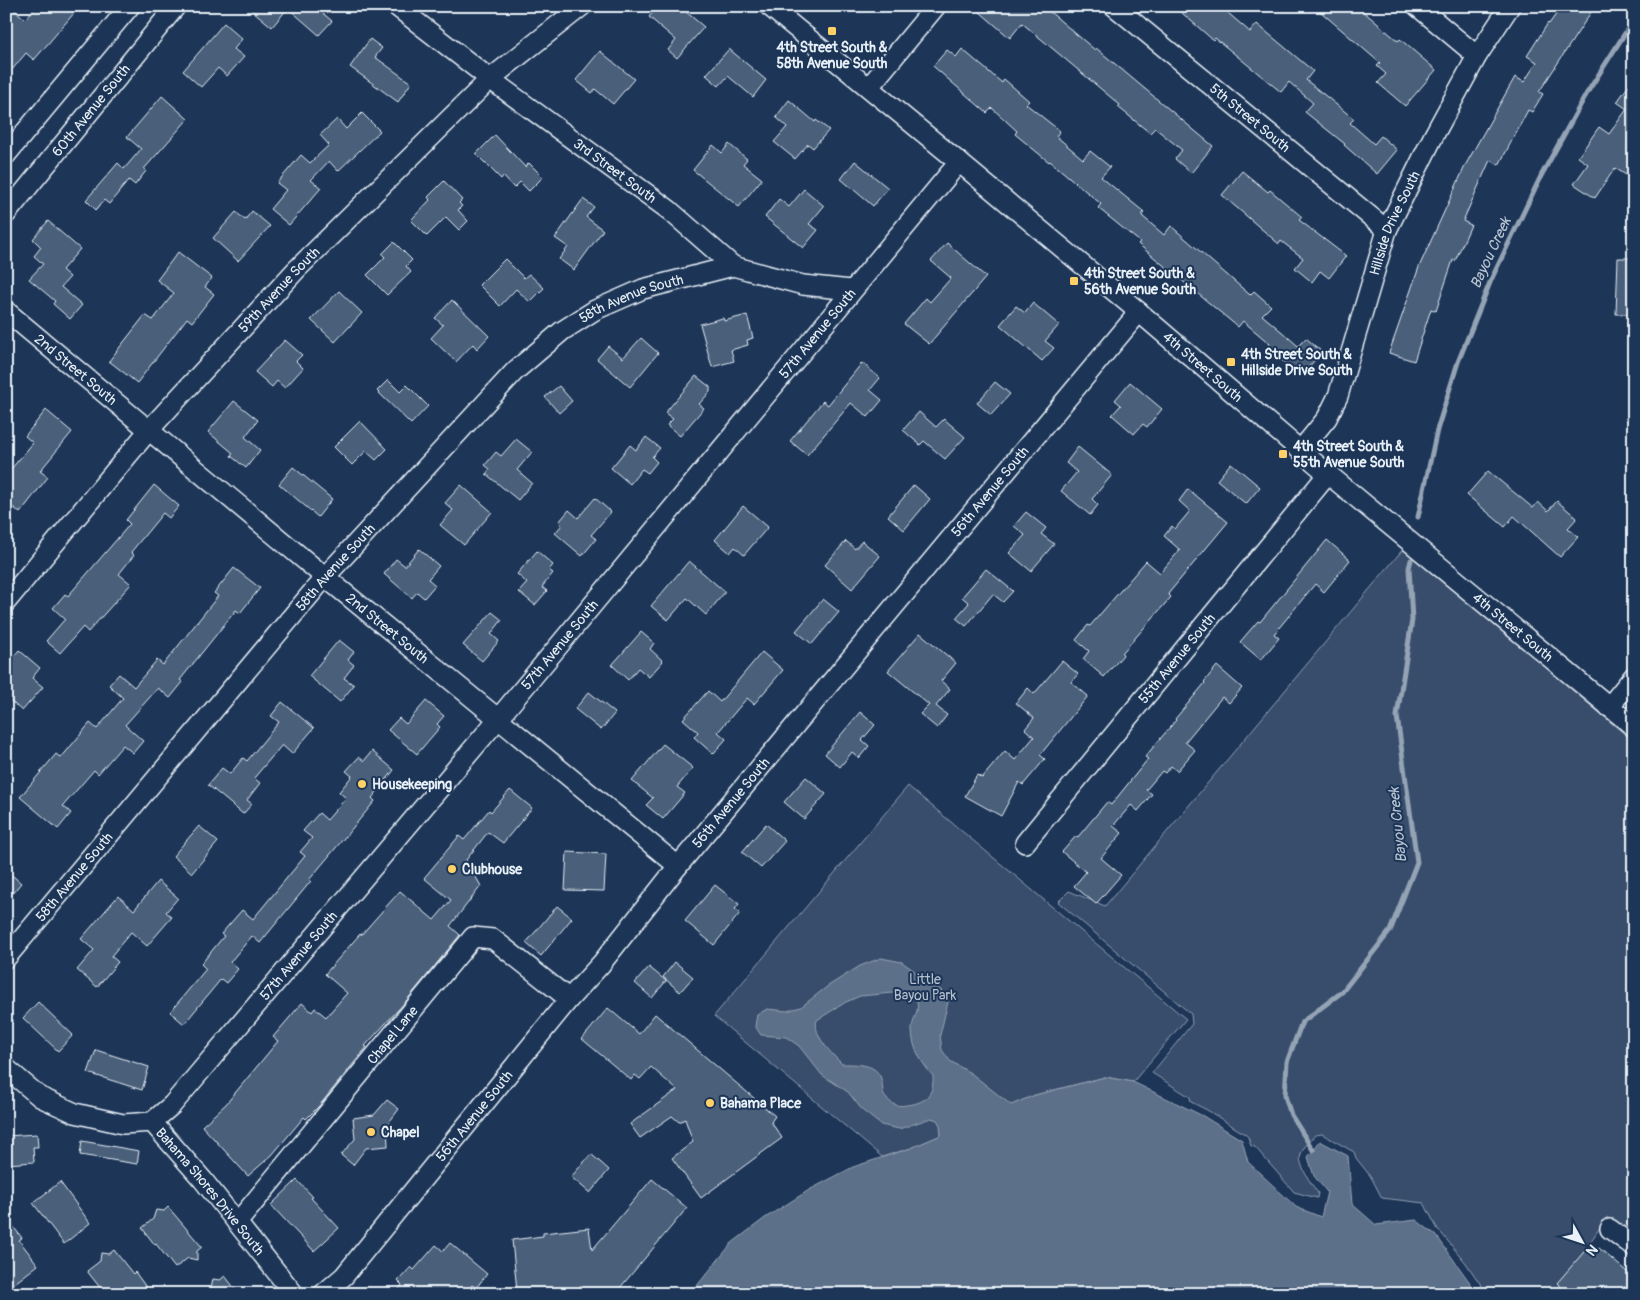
<svg xmlns="http://www.w3.org/2000/svg" width="1640" height="1300" viewBox="0 0 1640 1300" font-family="Pangolin,sans-serif">
  <style>
    .green { fill: #374d6c; stroke: #909fb2 }
    .water { fill: #5d7089; stroke: #95a4b5; fill-rule: evenodd }
    .lines { fill: none; stroke-linecap: round; stroke-linejoin: round }
    .stream { stroke: #95a4b5; stroke-width: 5 }
    .building { fill: #495e7a; stroke: #e8f1f8 }
    .minor-casing { stroke: #e8f1f8; stroke-width: 22 }
    .minor { stroke: #1d3557; stroke-width: 19 }
    .poi-dot { fill: #ffd166; stroke: #1d3557; stroke-width: 2 }
    .labels { text-anchor: middle; dominant-baseline: central; stroke-width: 4; stroke-linejoin: round; paint-order: stroke }
    .poi-label { font-size: 14px; font-weight: bold; fill: #e8f1f8; stroke: #1d3557; text-anchor: start }
    .street-label { font-size: 14px; fill: #e8f1f8; stroke: #1d3557 }
    .park-label { font-size: 14px; fill: #b3c0ce; stroke: #1d3557 }
    .water-label { font-size: 15px; font-style: italic; fill: #b7c4d1; stroke: #1d3557 }
  </style>
  <rect width="100%" height="100%" fill="#1d3557"/>
  <filter id="ink" filterUnits="userSpaceOnUse"><feTurbulence type="fractalNoise" baseFrequency=".02" numOctaves="2"/><feDisplacementMap in="SourceGraphic" scale="10" xChannelSelector="R" yChannelSelector="G"/><feConvolveMatrix kernelMatrix="1 2 1 2 8 2 1 2 1" color-interpolation-filters="sRGB"/></filter>
  <g filter="url(#ink)">
    <path class="green" d="M1404,548L1634,742V1237L1607,1217L1562,1284L1567,1294H1487L1466,1263L1437,1228L1424,1203L1382,1198L1371,1177L1356,1158L1354,1152L1322,1134L1315,1135C1311,1140 1303,1147 1301,1154C1297,1164 1312,1185 1318,1193L1317,1198L1294,1192L1255,1147L1251,1146L1248,1137L1245,1134L1207,1110L1191,1102L1190,1097L1152,1073L1192,1024L1191,1014L1058,902L1069,891L1105,906Z
      M908,786L1186,1019L1133,1082L1105,1077L1035,1095L911,1148L882,1157L714,1016Z"/>
    <path class="water" d="M881,958L902,962L942,991L948,1002L940,1035L942,1050L950,1061L972,1074L1011,1105L1035,1095L1105,1077L1133,1082L1203,1116L1242,1140L1248,1162L1296,1207L1321,1217L1327,1192L1314,1176L1308,1157L1320,1141L1348,1156L1352,1204L1376,1225L1416,1220L1436,1235L1478,1294H690L732,1243L765,1218L809,1190L853,1167L911,1148L941,1135L940,1125L937,1120L931,1118L899,1129L881,1125L863,1111L848,1092L822,1075L799,1046L786,1037L761,1035L755,1026L757,1015L767,1009L787,1011L801,1007L828,986L860,966ZM903,992L915,996C922,1011 912,1017 912,1030C912,1049 922,1063 933,1076C934,1091 928,1101 913,1104C906,1105 899,1107 893,1104C890,1102 887,1099 884,1096C882,1090 883,1081 880,1076C874,1063 854,1064 842,1064C832,1054 812,1035 817,1020L846,1002L860,996Z"/>
    <g class="lines">
      <path class="stream" d="M1418,517L1437,430L1458,362L1491,280L1541,176L1587,93L1634,19
        M1313,1150L1291,1115L1285,1096L1287,1062L1302,1022L1342,992L1390,931L1417,862L1397,716L1412,620L1409,568L1411,560"/>
    </g>
    <path class="building" d="M6,6H10L25,19L37,6H69L75,12L34,60L26,53L6,77Z
      M247,6H314L332,21L319,35L288,8L272,27Z
      M658,6H679L704,27L677,58L668,50L676,40L649,17Z
      M973,6H1043L1095,50L1096,48L1213,146L1191,173L1175,159L1182,150L1155,128L1150,133L1118,107L1120,105L1022,23L1010,38Z
      M1174,6H1220L1250,32L1257,24L1313,71L1306,80L1354,119L1350,123L1374,144L1381,136L1397,150L1377,174L1344,145L1345,144L1305,112L1313,103L1289,82L1281,92L1215,38L1213,40Z
      M1314,6H1357L1398,41L1400,39L1436,70L1405,106L1378,83L1386,74L1377,66L1380,63Z
      M1562,6H1595L1539,92L1543,94L1532,112L1528,110L1499,165L1490,160L1463,221L1471,225L1455,261L1453,260L1436,311L1431,309L1414,361L1389,353L1419,267L1466,164L1515,77L1524,82L1537,62L1527,56L1548,23L1549,24Z
      M224,23L242,39L234,49L244,57L227,76L218,68L201,87L183,71Z
      M370,39L382,48L375,57L411,83L398,102L350,67Z
      M729,49L766,80L753,97L728,76L719,86L706,75Z
      M962,49L1002,83L1004,79L1029,101L1026,104L1060,131L1056,136L1083,159L1090,151L1110,167L1101,177L1144,212L1142,216L1164,235L1171,226L1250,295L1254,291L1271,306L1262,315L1281,331L1298,346L1306,338L1322,352L1300,377L1267,347L1270,344L1243,321L1238,327L1138,244L1140,242L1098,208L1101,204L1050,161L1049,162L1015,134L1017,131L992,108L987,113L933,66L947,50L956,57Z
      M600,51L634,79L613,104L595,89L592,93L576,80Z
      M1634,78V164L1626,175L1615,168L1595,198L1574,184L1588,164L1578,157L1599,127L1609,134L1627,109L1617,102Z
      M162,96L188,119L144,169L146,171L135,185L129,180L109,204L104,200L96,210L86,200L118,163L124,169L141,149L127,137Z
      M789,100L815,122L816,120L829,130L813,148L808,144L795,159L774,142L787,127L776,117Z
      M362,113L380,131L338,171L329,161L311,180L321,188L289,225L270,209L286,190L277,183L301,155L310,163L329,145L320,135L337,119L346,129Z
      M495,135L525,167L529,163L543,177L529,191L520,182L514,188L503,176L501,179L476,154Z
      M729,144L747,159L743,164L762,179L739,207L693,170L713,145L722,153Z
      M855,161L888,188L873,206L841,179Z
      M1242,171L1268,192L1270,190L1302,217L1299,220L1346,256L1329,278L1320,271L1312,282L1295,268L1303,258L1281,241L1279,244L1222,195Z
      M444,181L462,200L459,203L462,206L458,210L468,221L459,230L446,217L427,236L411,220L430,200L428,197Z
      M804,189L824,206L809,224L818,230L803,248L765,217L779,199L789,207Z
      M583,199L594,207L586,217L603,230L574,270L559,259L568,247L555,238Z
      M252,211L270,226L238,261L213,238L236,212L245,220Z
      M48,221L80,249L62,270L70,277L61,287L82,305L70,319L53,304L55,301L29,279L43,264L34,256L41,247L33,239Z
      M394,242L412,260L406,266L411,272L387,295L367,275L385,257L382,254Z
      M947,243L986,277L929,344L904,324L926,298L930,302L951,278L931,261Z
      M178,252L212,278L205,287L214,294L192,322L187,318L137,383L109,361L145,315L153,320L174,293L157,280Z
      M1618,258H1634V314H1616Z
      M505,259L524,278L529,274L544,288L530,302L516,289L500,306L479,285Z
      M339,291L362,313L335,342L311,320Z
      M452,300L489,336L477,349L473,344L456,362L431,338L443,325L435,318Z
      M1033,303L1059,325L1045,341L1054,348L1042,361L1000,325L1016,306L1025,313Z
      M747,315L753,338L747,340L748,345L731,350L734,361L712,367L700,324L723,318L724,321Z
      M641,338L658,353L630,387L597,359L608,346L623,358Z
      M285,340L302,355L296,361L303,368L285,388L277,381L272,387L255,372Z
      M862,363L880,378L870,390L882,400L868,417L851,403L807,455L790,441L823,401L828,405Z
      M696,376L710,387V392L699,404L704,408L680,436L667,425L673,419L665,413Z
      M388,380L400,392L407,385L428,406L411,424L377,391Z
      M995,382L1010,394L991,415L977,403Z
      M1130,382L1162,409L1147,427L1143,424L1134,434L1112,415L1121,405L1115,400Z
      M559,386L572,401L559,413L545,397Z
      M234,401L258,420L245,437L260,450L246,468L231,456L233,453L208,432Z
      M46,410L72,432L40,471L48,477L20,513L6,501V475L33,443L25,436Z
      M919,412L936,427L944,419L965,437L945,459L924,441L920,445L903,430Z
      M360,421L387,449L376,460L366,451L352,465L334,447Z
      M646,437L660,448L652,457L657,462L648,473L642,469L630,484L611,468L630,445L636,450Z
      M516,439L532,452L517,470L532,483L518,500L486,474L490,469L485,465L496,452L501,456Z
      M1078,447L1112,475L1092,499L1098,505L1090,515L1061,491L1077,472L1066,463Z
      M1231,463L1260,487L1246,504L1217,480Z
      M293,467L332,499L318,517L279,484Z
      M1488,471L1533,508L1538,502L1548,511L1557,501L1577,518L1568,528L1578,537L1560,557L1514,516L1505,527L1467,495Z
      M154,485L179,506L169,518L163,513L131,552L134,555L119,574L131,584L88,632L83,627L60,653L46,641L65,619L53,608L65,594L68,596L130,524L126,520Z
      M461,485L492,512L464,545L440,525L453,510L445,503Z
      M914,485L930,499L904,530L888,516Z
      M1188,489L1228,522L1168,594L1171,597L1122,653L1123,655L1104,677L1083,659L1089,651L1076,640L1088,625L1090,626L1146,561L1160,573L1180,550L1164,536L1172,526L1175,529L1190,511L1179,501Z
      M595,498L611,512L591,535L596,539L582,556L555,533L562,525L559,522L569,510L578,518Z
      M743,506L768,527L744,555L735,547L730,553L715,540Z
      M1026,512L1046,528L1041,534L1054,544L1031,571L1009,553L1025,535L1014,526Z
      M1327,540L1350,560L1324,592L1315,584L1274,634L1279,638L1261,660L1240,642L1258,621L1260,622Z
      M846,541L855,549L862,541L880,556L852,589L825,565Z
      M419,549L439,566L428,579L435,585L424,598L417,592L412,598L384,574L396,559L405,566Z
      M537,551L553,565L549,570L553,573L542,587L547,591L535,605L519,592L527,583L517,574Z
      M689,561L725,592L706,615L687,598L668,620L651,606Z
      M234,568L260,588L240,613L236,610L180,680L183,682L170,698L158,688L125,725L143,741L133,753L123,745L98,774L94,770L63,806L71,813L58,829L20,797L56,754L61,758L90,723L97,729L123,698L109,685L119,674L134,687L157,660L163,665L218,596L214,593Z
      M986,569L1013,591L1003,602L993,594L966,626L956,618L969,603L962,597Z
      M823,599L839,612L812,644L796,631Z
      M492,612L502,620L491,634L499,641L482,661L463,645Z
      M641,632L654,643L650,649L663,661L649,677L638,668L628,680L612,665Z
      M920,633L956,663L941,681L950,689L936,706L947,715L937,728L920,714L929,705L888,671Z
      M339,640L354,652L348,660L354,665L344,678L354,685L340,702L309,676Z
      M19,650L40,668L32,678L43,687L22,711L6,697V665Z
      M762,652L783,670L754,704L747,698L718,732L726,739L713,754L694,737L698,732L683,719L708,691L720,702Z
      M1062,661L1078,674L1071,682L1088,696L1040,755L1045,759L1023,785L1019,782L1001,816L965,796L977,775L982,778L1005,751L1015,760L1034,737L1025,729L1034,718L1016,703L1028,688L1034,694Z
      M1217,666L1242,688L1229,703L1222,697L1185,742L1195,750L1177,771L1171,766L1165,773L1162,771L1146,790L1152,794L1138,811L1131,805L1113,826L1122,833L1101,858L1121,875L1096,904L1074,886L1086,872L1062,852L1076,836L1077,838L1107,802L1111,805L1148,759L1145,757L1176,720L1175,719L1205,683L1204,682Z
      M589,692L615,713L601,730L575,709Z
      M426,701L444,716L437,724L440,727L417,754L388,730L399,718L406,724Z
      M282,702L314,728L292,754L282,745L259,772L254,778L260,783L247,800L252,804L243,814L208,785L222,768L230,774L243,758L247,761L279,722L271,716Z
      M860,712L875,725L862,740L869,746L859,758L852,752L840,767L825,754Z
      M663,744L693,768L677,787L685,793L663,819L646,805L653,798L632,781Z
      M372,751L394,770L372,798L375,801L309,880L311,881L260,943L252,936L230,962L238,969L226,983L221,979L184,1024L170,1012L206,969L201,964L224,936L221,934L242,910L253,919L305,856L300,852L312,838L303,831L319,813L327,820L346,798L339,792L352,776L346,771L359,757L364,761Z
      M806,777L826,794L804,819L784,802Z
      M510,790L532,808L503,843L488,832L466,860L481,886L450,926L460,935L407,1000L365,1046L367,1047L319,1106L306,1119L304,1117L272,1155L248,1176L202,1126L226,1104L278,1041L273,1037L302,1003L312,1012L315,1008L326,1017L347,993L325,974L360,934L361,935L400,891L434,920L451,900L424,878L459,836L464,840L489,810L491,812Z
      M766,824L785,841L761,868L742,852Z
      M199,826L218,842L192,873L173,856Z
      M567,852L606,854L604,891L565,890Z
      M6,870L21,883L6,901Z
      M158,881L178,898L166,912L172,917L147,946L131,932L111,956L118,962L97,987L77,970L94,950L81,939L118,896L134,910Z
      M715,885L739,904L735,909L740,913L714,945L685,921Z
      M557,906L572,918L541,956L526,943Z
      M675,962L693,977L680,992L663,977Z
      M649,967L666,981L652,998L635,983Z
      M38,1002L73,1035L58,1051L23,1018Z
      M608,1008L639,1034L655,1014L775,1116L771,1122L782,1138L701,1198L672,1158L693,1142L685,1119L679,1122L672,1116L640,1138L630,1124L677,1090L651,1067L640,1079L635,1075L631,1080L582,1039Z
      M96,1050L149,1067L142,1090L88,1073Z
      M387,1100L399,1109L387,1125L388,1146L366,1148L353,1165L341,1155L355,1139L353,1118L374,1115Z
      M37,1134L38,1147H33L34,1162L6,1164V1136Z
      M82,1141L139,1151L137,1164L80,1155Z
      M591,1154L609,1170L590,1193L571,1177Z
      M652,1179L687,1208L619,1289L577,1294H526L525,1290L517,1291L512,1240L543,1236V1233L589,1228L592,1250Z
      M297,1180L313,1197L311,1198L339,1228L314,1251L271,1205Z
      M60,1182L90,1223L64,1244L33,1203Z
      M168,1207L202,1247L197,1251V1260L188,1258L175,1268L156,1244L155,1245L142,1228L153,1219L156,1210L164,1211Z
      M6,1217L22,1238L19,1240L38,1265L6,1290Z
      M450,1243L487,1274L476,1288L472,1285L464,1294H395L402,1285L398,1281L411,1267L414,1270L436,1245L443,1251Z
      M1590,1245L1596,1251L1599,1248L1634,1278V1294H1575L1570,1289L1567,1292L1557,1283Z
      M114,1250L133,1274L135,1272L151,1294H105L87,1271L100,1261L101,1253L109,1254Z
      M225,1276L239,1294H210L213,1279L220,1280Z"/>
    <g class="lines">
      <g class="minor-casing">
        <g id="minor">
          <path id="s1" d="M396,6L490,79L669,210L733,266L803,285L851,290"/>
          <path id="s2" d="M769,6L959,162L1139,312L1328,474L1634,727"/>
          <path id="s3" d="M1114,6L1387,230"/>
          <path d="M1417,6L1477,56"/>
          <path d="M869,87L936,6"/>
          <path d="M6,155L130,6"/>
          <path id="s4" d="M6,214L176,6"/>
          <path id="s5" d="M6,311L325,577L678,866"/>
          <path id="s6" d="M1301,450L1327,418L1338,396L1387,230L1434,135L1477,56L1510,6"/>
          <path id="s7" d="M6,602L149,430L296,270L490,79L582,6"/>
          <path d="M1609,707L1634,676"/>
          <path id="s8" d="M1025,843L1328,474"/>
          <path id="s9" d="M6,958L325,577L515,371L562,331L595,310L643,289L733,266"/>
          <path id="s10" d="M6,1068L40,1097L75,1113L123,1124L152,1122L203,1180L294,1294"/>
          <path id="s11" d="M152,1122L172,1105L498,719L959,162"/>
          <path id="s12" d="M237,1223L473,937L493,939L569,999"/>
          <path d="M1610,1229L1634,1247"/>
          <path id="s13" d="M323,1294L344,1276L569,999L601,964L678,866L1139,312"/>
        </g>
      </g>
      <use href="#minor" class="minor"/>
    </g>
  </g>
  <g class="poi-dot">
    <rect x="827" y="26" width="10" height="10" rx="2.5"/>
    <rect x="1069" y="276" width="10" height="10" rx="2.5"/>
    <rect x="1226" y="357" width="10" height="10" rx="2.5"/>
    <rect x="1278" y="449" width="10" height="10" rx="2.5"/>
    <circle cx="362" cy="784" r="5"/>
    <circle cx="452" cy="869" r="5"/>
    <circle cx="710" cy="1103" r="5"/>
    <circle cx="371" cy="1132" r="5"/>
  </g>
  <g class="labels">
    <g class="poi-label">
      <text x="832" y="47" text-anchor="middle">4th Street South &amp;<tspan x="832" dy="16">58th Avenue South</tspan></text>
      <text x="1084" y="273">4th Street South &amp;<tspan x="1084" dy="16">56th Avenue South</tspan></text>
      <text x="1241" y="354">4th Street South &amp;<tspan x="1241" dy="16">Hillside Drive South</tspan></text>
      <text x="1293" y="446">4th Street South &amp;<tspan x="1293" dy="16">55th Avenue South</tspan></text>
      <text x="372" y="784">Housekeeping</text>
      <text x="462" y="869">Clubhouse</text>
      <text x="720" y="1103">Bahama Place</text>
      <text x="381" y="1132">Chapel</text>
    </g>
    <g class="street-label">
      <text stroke="none"><textPath href="#s4" startOffset="134">60th Avenue South</textPath></text>
      <text stroke="none"><textPath href="#s3" startOffset="176">5th Street South</textPath></text>
      <text stroke="none"><textPath href="#s1" startOffset="274">3rd Street South</textPath></text>
      <text stroke="none"><textPath href="#s6" startOffset="248">Hillside Drive South</textPath></text>
      <text stroke="none"><textPath href="#s7" startOffset="415">59th Avenue South</textPath></text>
      <text stroke="none"><textPath href="#s9" startOffset="916">58th Avenue South</textPath></text>
      <text stroke="none"><textPath href="#s11" startOffset="1032">57th Avenue South</textPath></text>
      <text stroke="none"><textPath href="#s2" startOffset="564">4th Street South</textPath></text>
      <text stroke="none"><textPath href="#s5" startOffset="91">2nd Street South</textPath></text>
      <text stroke="none"><textPath href="#s13" startOffset="1044">56th Avenue South</textPath></text>
      <text stroke="none"><textPath href="#s9" startOffset="511">58th Avenue South</textPath></text>
      <text stroke="none"><textPath href="#s2" startOffset="969">4th Street South</textPath></text>
      <text stroke="none"><textPath href="#s5" startOffset="496">2nd Street South</textPath></text>
      <text stroke="none"><textPath href="#s11" startOffset="628">57th Avenue South</textPath></text>
      <text stroke="none"><textPath href="#s8" startOffset="239">55th Avenue South</textPath></text>
      <text stroke="none"><textPath href="#s13" startOffset="639">56th Avenue South</textPath></text>
      <text stroke="none"><textPath href="#s9" startOffset="106">58th Avenue South</textPath></text>
      <text stroke="none"><textPath href="#s11" startOffset="222">57th Avenue South</textPath></text>
      <text stroke="none"><textPath href="#s12" startOffset="244">Chapel Lane</textPath></text>
      <text stroke="none"><textPath href="#s13" startOffset="234">56th Avenue South</textPath></text>
      <text stroke="none"><textPath href="#s10" startOffset="252">Bahama Shores Drive South</textPath></text>
    </g>
    <g class="park-label">
      <text x="925" y="979">Little<tspan x="925" dy="16">Bayou Park</tspan></text>
    </g>
    <g class="water-label">
      <text transform="translate(1491 253) rotate(-65)">Bayou Creek</text>
      <text transform="translate(1398 825) rotate(-96)">Bayou Creek</text>
    </g>
  </g>
  <rect width="1640" height="1300" fill="none" stroke="#1d3557" stroke-width="25"/>
  <rect x="12" y="12" width="1615" height="1275" fill="none" stroke="#e8f1f8" stroke-width="2" filter="url(#ink)"/>
  <g transform="translate(1582 1242) rotate(130)" stroke="#1d3557" stroke-width="4" paint-order="stroke">
  <path d="M0-4L9 19L0 12L-9 19Z" fill="#e8f1f8"/>
  <text y="-8" font-size="14" font-weight="bold" text-anchor="middle" fill="#e8f1f8">N</text>
  </g>
</svg>
